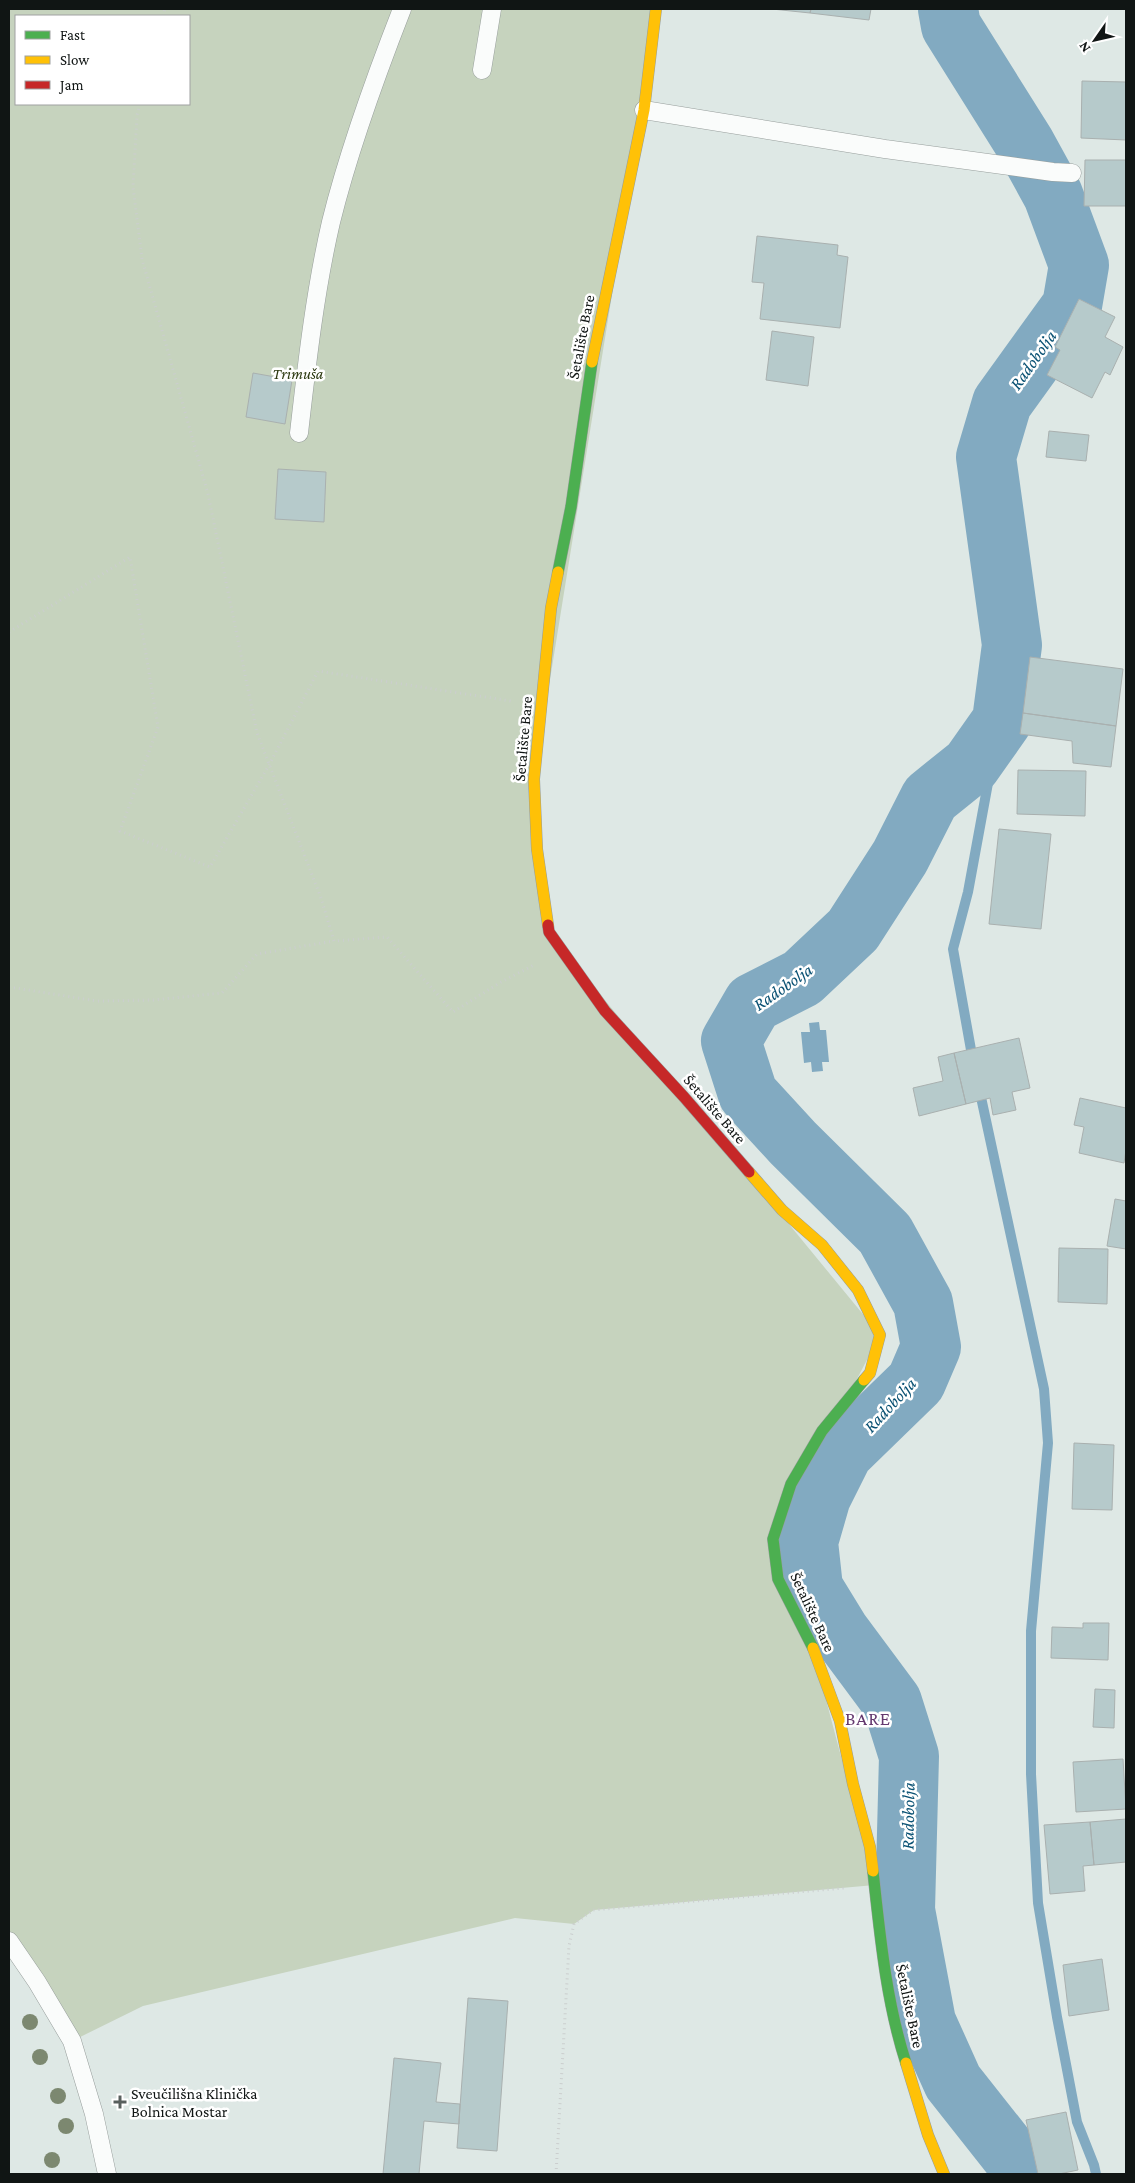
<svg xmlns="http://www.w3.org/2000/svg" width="1135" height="2183" viewBox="0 0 1135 2183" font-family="'Crimson Pro',serif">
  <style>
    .green { fill: #c6d3be; fill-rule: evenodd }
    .water { fill: #82aac1 }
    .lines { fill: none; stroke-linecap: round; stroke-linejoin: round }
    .stream { stroke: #82aac1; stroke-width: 10 }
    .river { stroke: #82aac1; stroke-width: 60 }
    .building { fill: #b6cacb; stroke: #a9b0af }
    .lane-casing { stroke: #979e9c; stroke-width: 19 }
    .fast-casing { stroke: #979e9c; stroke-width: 12 }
    .slow-casing { stroke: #979e9c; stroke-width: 12 }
    .jam-casing { stroke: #979e9c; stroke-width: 12 }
    .path { stroke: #cbcece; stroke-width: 3; stroke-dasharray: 1 4; stroke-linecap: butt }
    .lane { stroke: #fafcfb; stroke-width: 18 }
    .fast { stroke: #4caf50; stroke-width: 11 }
    .slow { stroke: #ffc107; stroke-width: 11 }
    .jam { stroke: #c62828; stroke-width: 11 }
    .tree { fill: #7c8870 }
    .poi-dot { fill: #585f5d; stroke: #fff; stroke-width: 2 }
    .labels { text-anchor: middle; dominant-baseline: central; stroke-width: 5; stroke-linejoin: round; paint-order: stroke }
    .street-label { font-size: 16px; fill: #101514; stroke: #fff }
    .park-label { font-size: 16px; font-style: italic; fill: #2c3910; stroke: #fff }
    .poi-label { font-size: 16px; fill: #101514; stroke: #fff; text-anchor: start }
    .water-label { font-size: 18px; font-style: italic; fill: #095173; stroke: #fff }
    .quarter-label { font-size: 19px; letter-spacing: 1px; fill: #64396f; stroke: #fff }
  </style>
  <rect width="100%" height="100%" fill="#dee8e5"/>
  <path class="green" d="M9,9H658L534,779L549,932L880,1335L773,1539L811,1643L875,1885L594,1910L574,1924L515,1918L143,2006L72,2041L9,1941ZM16,16H189V104H16Z"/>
  <path class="water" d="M819,1022L820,1030H826L829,1062H822L823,1071L812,1072L811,1062L804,1063L801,1032H810L809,1023Z"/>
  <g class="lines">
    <path class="stream" d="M973,1061L953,949L968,892L988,783L991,761L990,739
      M979,1088L1044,1389L1048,1443L1031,1631V1774L1038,1903L1057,2017L1077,2122L1094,2165L1096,2174"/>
    <path class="river" d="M948,9L951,26L1025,144L1053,195L1079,265L1072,306L1002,403L986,457L1012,645L1002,721L971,765L930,798L900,857L853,930L802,978L753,1003L731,1041L748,1094L793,1143L885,1234L923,1303L931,1347L916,1382L843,1453L821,1497L808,1542L813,1588L840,1632L892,1702L909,1756L905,1910L926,2022L953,2082L1017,2163L1022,2174"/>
  </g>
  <path class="building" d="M772,9H811L810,13Z
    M811,9H871L869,20L810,13Z
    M1082,81L1126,82V140L1081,138Z
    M1085,160H1126V206H1084Z
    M757,236L838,245L837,255L848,257L840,328L760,319L764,283L752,282Z
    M1079,299L1115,317L1105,337L1123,347L1110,375L1105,372L1092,398L1047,375L1060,350L1055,347Z
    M772,331L814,337L808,386L766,380Z
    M253,373L292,380L285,424L246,417Z
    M1049,431L1089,435L1086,461L1046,457Z
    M278,469L326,472L324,522L275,519Z
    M1030,657L1123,669L1116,726L1023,713Z
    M1023,713L1116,726L1111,767L1073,763L1072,741L1020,734Z
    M1018,770L1086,771L1085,816L1017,814Z
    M999,829L1051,834L1041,929L989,924Z
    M1019,1038L1030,1088L1012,1092L1016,1110L993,1115L990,1098L966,1104L954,1053Z
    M954,1053L966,1104L919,1116L913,1088L943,1081L938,1057Z
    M1080,1098L1126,1108V1150L1124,1163L1079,1153L1084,1127L1074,1125Z
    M1115,1199L1126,1201V1249L1107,1246Z
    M1059,1248L1108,1249L1107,1304L1058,1302Z
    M1074,1443L1114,1445L1112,1510L1072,1509Z
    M1083,1623H1109L1108,1660L1051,1658L1052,1627L1083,1628Z
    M1095,1689L1115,1690L1114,1728L1093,1727Z
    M1123,1759L1126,1809L1076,1812L1073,1762Z
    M1126,1819V1862L1094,1865L1090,1822Z
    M1090,1822L1094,1865L1083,1866L1085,1891L1050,1894L1044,1825Z
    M1102,1959L1109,2010L1069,2016L1063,1965Z
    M468,1998L508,2001L497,2151L457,2148Z
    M394,2058L441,2063L436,2102L460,2104L459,2124L424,2121L419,2174H383Z
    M1066,2112L1078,2170L1059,2174H1038L1026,2120Z"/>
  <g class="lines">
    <g class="lane-casing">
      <path id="lane" d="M482,70L492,9
        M644,110L885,149L1053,172L1072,173
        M299,433C307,363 315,291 331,222C349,149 375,78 402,9
        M9,1941L37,1982L72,2041L94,2114L107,2174"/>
    </g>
    <g class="fast-casing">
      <path id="fast" d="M558,572L571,507L592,362
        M813,1648L778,1579L773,1539L791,1484L822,1431L864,1380
        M873,1871C880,1935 886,2001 906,2063"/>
    </g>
    <g class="slow-casing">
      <path id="slow" d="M592,362L644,110L656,9
        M548,925L537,849L534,779L551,608L558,572
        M749,1172L782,1210L822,1245L858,1290L880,1335L870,1373L864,1380
        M813,1648L840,1721L853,1784L870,1847L873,1871
        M906,2063L928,2135L944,2174"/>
    </g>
    <g class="jam-casing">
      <path id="jam" d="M548,925L549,932L605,1011L684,1097L749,1172"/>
    </g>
    <path class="path" d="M163,16L165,9
      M140,104L137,115L133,187L142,259L208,494L257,733L321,898L334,941L387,937L453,1012L501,982L534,965
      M9,632L130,557L158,727L120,831L210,867L269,765L318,671L511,701
      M9,987L97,1001L153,1000L222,993L257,954L334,941
      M556,2174L569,1946L574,1924L593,1910L844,1888"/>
    <use href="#lane" class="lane"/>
    <use href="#fast" class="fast"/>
    <use href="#slow" class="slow"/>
    <use href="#jam" class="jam"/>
  </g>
  <g class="tree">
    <circle cx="30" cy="2022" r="8"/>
    <circle cx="40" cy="2057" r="8"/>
    <circle cx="58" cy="2096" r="8"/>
    <circle cx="66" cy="2126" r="8"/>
    <circle cx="52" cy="2160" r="8"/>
  </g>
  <path class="poi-dot" d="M117.5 2094.5h5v5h5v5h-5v5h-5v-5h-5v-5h5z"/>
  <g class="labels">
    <g class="street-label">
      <text transform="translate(581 337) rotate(-79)">Šetalište Bare</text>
      <text transform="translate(523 739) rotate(-85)">Šetalište Bare</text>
      <text transform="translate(715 1109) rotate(49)">Šetalište Bare</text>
      <text transform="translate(813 1612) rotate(65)">Šetalište Bare</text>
      <text transform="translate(910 2006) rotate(78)">Šetalište Bare</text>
    </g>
    <g class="park-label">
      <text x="298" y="373">Trimuša</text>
    </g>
    <g class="poi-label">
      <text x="131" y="2093">Sveučilišna Klinička<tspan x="131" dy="18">Bolnica Mostar</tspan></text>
    </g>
    <g class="water-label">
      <text transform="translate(1033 360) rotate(-55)">Radobolja</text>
      <text transform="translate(783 987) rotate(-35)">Radobolja</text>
      <text transform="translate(890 1405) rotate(-47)">Radobolja</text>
      <text transform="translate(908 1816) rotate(-89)">Radobolja</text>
    </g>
    <g class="quarter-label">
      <text x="868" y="1718">BARE</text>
    </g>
  </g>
  <rect width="1135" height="2183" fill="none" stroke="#101514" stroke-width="20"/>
  <rect x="15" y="15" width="175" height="90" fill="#ffffff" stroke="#9fa1a1"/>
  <rect x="25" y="31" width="25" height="8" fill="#4caf50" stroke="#9fa1a1"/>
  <text x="60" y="40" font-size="15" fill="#101514">Fast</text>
  <rect x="25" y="56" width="25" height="8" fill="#ffc107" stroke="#9fa1a1"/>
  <text x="60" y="65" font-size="15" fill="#101514">Slow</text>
  <rect x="25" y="81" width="25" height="8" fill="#c62828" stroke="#9fa1a1"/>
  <text x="60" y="90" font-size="15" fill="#101514">Jam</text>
  <g transform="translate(1095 40) rotate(236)" stroke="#ffffff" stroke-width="4" paint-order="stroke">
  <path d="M0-4L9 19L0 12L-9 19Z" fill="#101514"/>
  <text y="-8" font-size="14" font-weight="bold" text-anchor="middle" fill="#101514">N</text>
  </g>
</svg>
